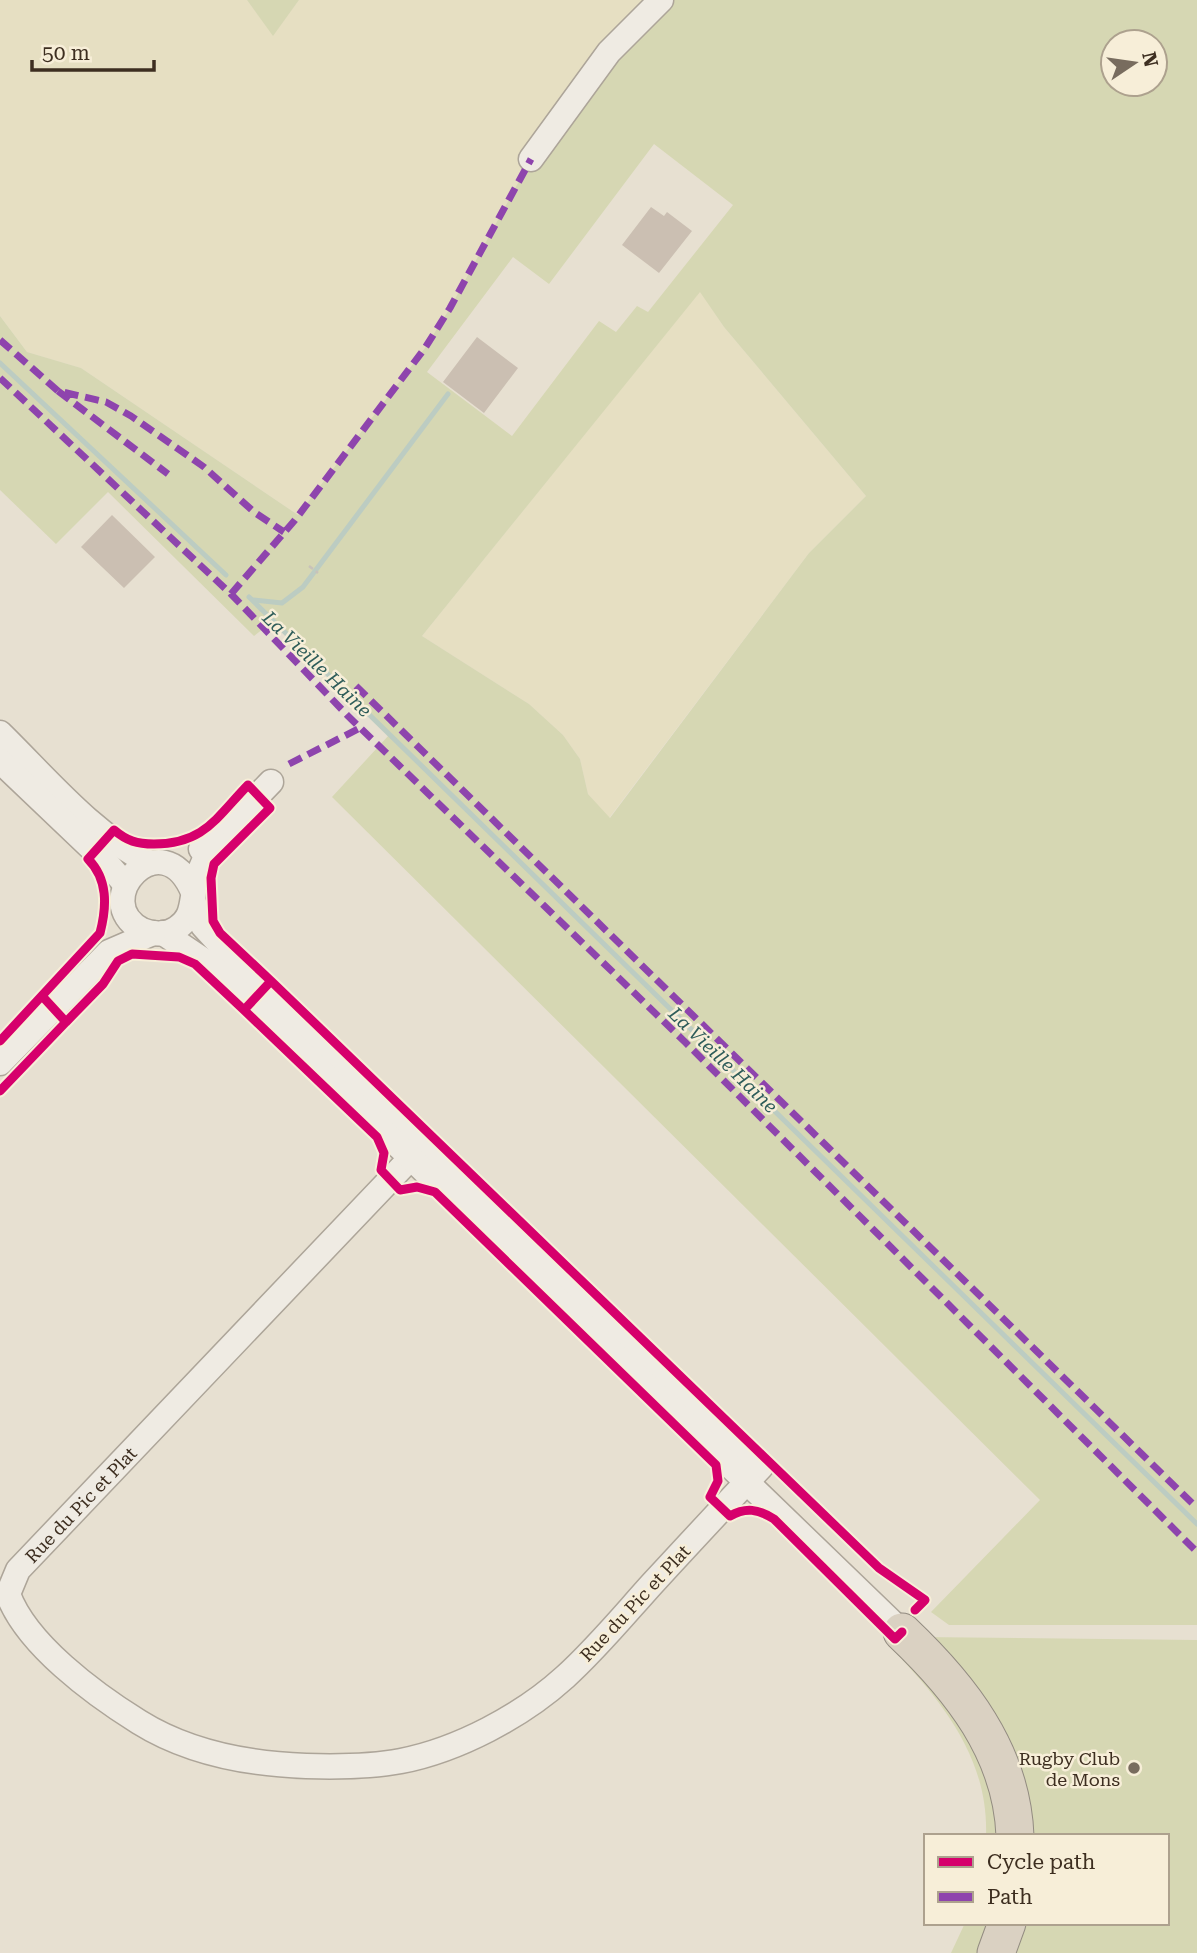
<svg xmlns="http://www.w3.org/2000/svg" width="1197" height="1953" viewBox="0 0 1197 1953" font-family="'Roboto Serif',serif">
  <style>
    .farmland { fill: #e6dfc2 }
    .green { fill: #d6d7b3; fill-rule: evenodd }
    .lines { fill: none; stroke-linecap: round; stroke-linejoin: round }
    .stream { stroke: #bcccc2; stroke-width: 5 }
    .building { fill: #cbbfb2 }
    .minor-casing { stroke: #ada599; stroke-width: 27 }
    .highway-casing { stroke: #928b80; stroke-width: 39 }
    .path { stroke: #c8c2b9; stroke-width: 2.5; stroke-dasharray: 5 3.5; stroke-linecap: butt }
    .minor { stroke: #efebe3; stroke-width: 24 }
    .highway { stroke: #dad1c2; stroke-width: 37 }
    .quiet { stroke: #8e44ad; stroke-width: 7; stroke-dasharray: 14 7; stroke-linecap: butt }
    .cycleway-casing { stroke: #f7eed8; stroke-width: 13 }
    .cycleway { stroke: #d6006c; stroke-width: 9 }
    .poi-dot { fill: #786c5e; stroke: #f7eed8; stroke-width: 2.5 }
    .labels { text-anchor: middle; dominant-baseline: central; stroke-width: 5; stroke-linejoin: round; paint-order: stroke }
    .street-label { font-size: 18px; fill: #3d2e20; stroke: #f7eed8 }
    .poi-label { font-size: 18px; fill: #3d2e20; stroke: #f7eed8; text-anchor: end }
    .water-label { font-size: 19px; font-style: italic; fill: #2f5d5a; stroke: #f7eed8 }
  </style>
  <rect width="100%" height="100%" fill="#e7e0d1"/>
  <path class="farmland" d="M0,0H247L273,35L299,0H661L531,159L450,308L425,348L298,515L81,368L27,352L0,316Z
    M700,291L724,327L866,496L809,553L609,818L588,794L580,759L563,735L529,704L422,636Z"/>
  <path class="green" d="M247,0H299L273,36Z
    M661,0H1197V1625H949L931,1612L1040,1500L332,797L389,735L273,621L254,636L108,492L56,544L0,490V316L27,352L81,368L298,515L425,348L450,308L531,159ZM1113,42H1155V84H1113ZM654,144L733,205L648,312L637,306L616,332L599,321L512,436L427,372L513,257L549,284ZM700,292L724,327L866,496L809,553L610,818L588,794L580,759L563,735L529,704L422,636Z
    M919,1637L1197,1640V1953H1006L1015,1923H1167V1836H1023Z
    M900,1644L980,1749L1003,1836H986C989,1760 943,1702 894,1651Z
    M965,1923H993L982,1953H951Z"/>
  <g class="lines">
    <path class="stream" d="M0,363L226,575
      M249,597L1197,1524
      M253,600L282,603L303,587L448,394"/>
  </g>
  <path class="building" d="M651,207L664,216L667,212L692,231L659,273L622,245Z
    M477,337L518,368L484,413L443,382Z
    M112,515L155,557L124,588L81,547Z"/>
  <g class="lines">
    <g class="minor-casing">
      <g id="minor">
        <path d="M531,159L609,52L661,0"/>
        <path d="M0,733C46,778 92,834 150,863"/>
        <path d="M0,761L106,862L125,884"/>
        <path d="M201,849L214,841L271,782"/>
        <path d="M193,892C162,818 87,901 142,930C153,935 167,935 177,928C192,918 191,906 194,891C197,873 206,857 214,841"/>
        <path id="s1" d="M194,903L203,926L226,951L761,1467C724,1506 688,1545 652,1584C624,1615 596,1649 565,1677C522,1716 458,1750 401,1761C369,1767 338,1767 306,1766C249,1764 187,1752 139,1722C94,1694 26,1644 8,1594L18,1570L425,1143"/>
        <path d="M163,933L212,966L902,1632"/>
        <path d="M0,1063L109,952L153,933"/>
      </g>
    </g>
    <g class="highway-casing">
      <path id="highway" d="M902,1632C960,1687 1012,1752 1015,1836
        M996,1953L1007,1923"/>
    </g>
    <path class="path" d="M309,566L318,573"/>
    <use href="#minor" class="minor"/>
    <use href="#highway" class="highway"/>
    <path class="quiet" d="M0,340L58,391L106,402L131,416L204,467L254,512L284,532
      M0,378L231,594L348,716L685,1042L1197,1552
      M58,391L168,474
      M231,594L295,520L425,348L450,308L531,159
      M356,686L1197,1508
      M289,764L360,728"/>
    <g class="cycleway-casing">
      <path id="cycleway" d="M271,981L879,1568L925,1600L915,1610
        M244,1010L377,1137L384,1153L381,1170L400,1190L417,1187L435,1192L716,1465L718,1481L710,1497L730,1516C746,1507 758,1509 774,1519L895,1639L902,1632
        M0,1041L100,933C107,906 108,879 88,859L114,830C127,841 137,844 154,844C204,844 216,818 248,785L270,808L214,864L211,878L213,921L220,933L271,981L244,1010L195,964L179,957L132,954L118,961L103,984L66,1022L43,997
        M0,1091L66,1022"/>
    </g>
    <use href="#cycleway" class="cycleway"/>
  </g>
  <circle class="poi-dot" cx="1134" cy="1768" r="7"/>
  <g class="labels">
    <g class="street-label">
      <text stroke="none"><textPath href="#s1" startOffset="1848">Rue du Pic et Plat</textPath></text>
      <text transform="translate(635 1603) rotate(-47)">Rue du Pic et Plat</text>
    </g>
    <g class="poi-label">
      <text x="1120" y="1758">Rugby Club<tspan x="1120" dy="21">de Mons</tspan></text>
    </g>
    <g class="water-label">
      <text transform="translate(317 664) rotate(44)">La Vieille Haine</text>
      <text transform="translate(723 1060) rotate(44)">La Vieille Haine</text>
    </g>
  </g>
  <rect x="924" y="1834" width="245" height="91" fill="#f7eed8" stroke="#ada18e" stroke-width="2"/>
  <rect x="938" y="1857" width="35" height="10" fill="#d6006c" stroke="#ada18e" stroke-width="2"/>
  <text x="987" y="1869" font-size="21" fill="#3d2e20">Cycle path</text>
  <rect x="938" y="1892" width="35" height="10" fill="#8e44ad" stroke="#ada18e" stroke-width="2"/>
  <text x="987" y="1904" font-size="21" fill="#3d2e20">Path</text>
  <g transform="translate(1134 63) rotate(77)"><circle r="33" fill="#f7eed8" stroke="#ada18e" stroke-width="2"/>
  <path d="M0-5L12 26L0 18L-12 26Z" fill="#786c5e"/>
  <text y="-10" font-size="19" font-weight="bold" text-anchor="middle" fill="#3d2e20">N</text>
  </g>
  <path d="M32 60v10h122v-10" fill="none" stroke="#3d2e20" stroke-width="3.5"/>
  <text x="42" y="60" font-size="21" fill="#3d2e20" stroke="#f7eed8" stroke-width="5" paint-order="stroke">50 m</text>
</svg>
